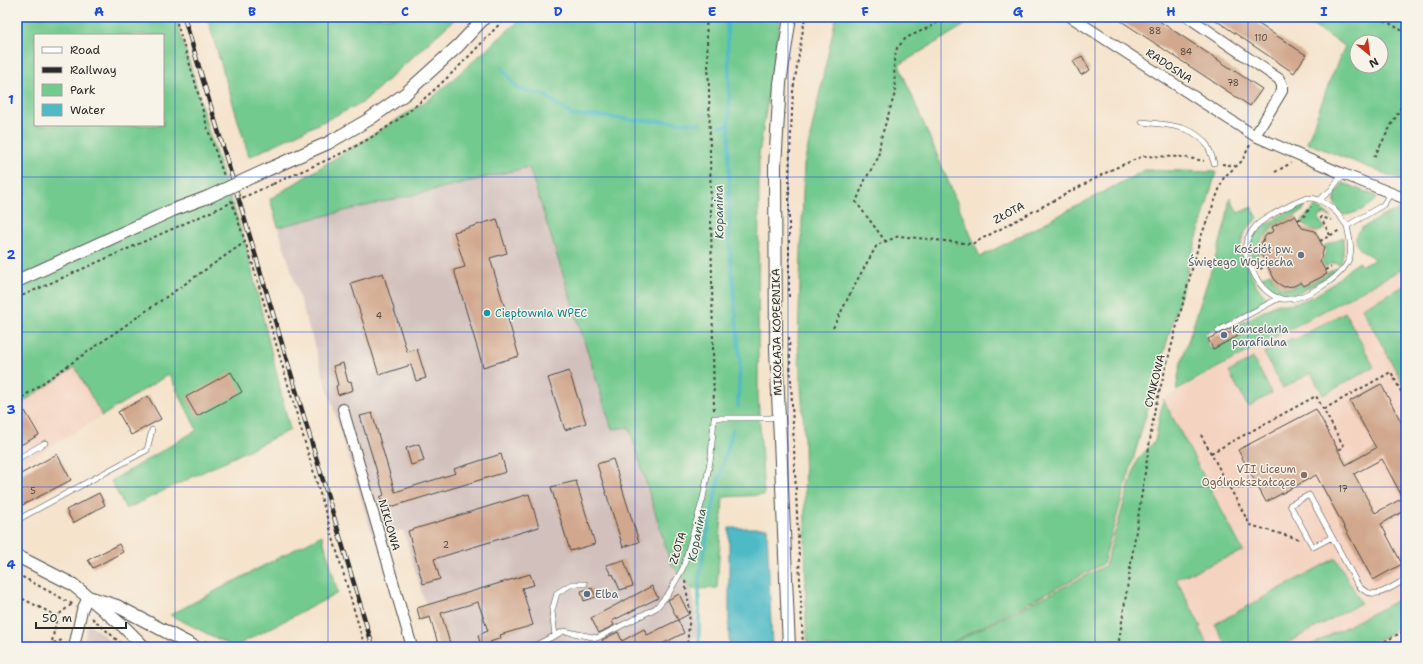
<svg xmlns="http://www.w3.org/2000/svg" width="1423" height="664" viewBox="0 0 1423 664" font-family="'Shantell Sans',sans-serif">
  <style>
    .built { fill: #f5d3c1 }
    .industrial { fill: #d1c0bc }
    .green { fill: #73ca8f; stroke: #4f7a5d; fill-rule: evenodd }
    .water { fill: #4dbac6; stroke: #3c7278 }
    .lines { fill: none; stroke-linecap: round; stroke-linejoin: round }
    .stream { stroke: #4dbac6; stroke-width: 3.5 }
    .building { fill: #d1a78d; fill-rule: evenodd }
    .service-casing { stroke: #494743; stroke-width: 6 }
    .minor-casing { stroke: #494743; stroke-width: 12 }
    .tertiary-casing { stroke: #494743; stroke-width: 14 }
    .path { stroke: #494743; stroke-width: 2; stroke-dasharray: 3 3; stroke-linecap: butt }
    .service { stroke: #fff; stroke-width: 5 }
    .minor { stroke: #fff; stroke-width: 10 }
    .tertiary { stroke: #fff; stroke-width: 12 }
    .rail-casing { stroke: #2b2b2b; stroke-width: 4.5 }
    .rail { stroke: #f7f3e8; stroke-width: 3; stroke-dasharray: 9; stroke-linecap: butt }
    .tertiary-bridge-casing { stroke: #494743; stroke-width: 14; stroke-linecap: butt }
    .path-bridge { stroke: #494743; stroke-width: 2; stroke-dasharray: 3 3; stroke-linecap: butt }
    .tertiary-bridge { stroke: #fff; stroke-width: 12 }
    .grid { fill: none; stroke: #1d4ed8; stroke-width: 1; stroke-opacity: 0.55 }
    .worship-dot { fill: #6b7280; stroke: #f7f3e8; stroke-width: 1.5 }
    .culture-dot { fill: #0f9aa8; stroke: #f7f3e8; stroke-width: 1.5 }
    .service-dot { fill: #5c6f8a; stroke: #f7f3e8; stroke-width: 1.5 }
    .education-dot { fill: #8d6e63; stroke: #f7f3e8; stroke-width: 1.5 }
    .labels { text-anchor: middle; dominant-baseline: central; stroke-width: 3; stroke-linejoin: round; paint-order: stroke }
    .number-label { font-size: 9px; fill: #544a44 }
    .street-label { font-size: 11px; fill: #2b2b2b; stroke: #f7f3e8 }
    .worship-label { font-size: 11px; fill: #5b616d; stroke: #f7f3e8; text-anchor: end }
    .culture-label { font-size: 11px; fill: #0d838f; stroke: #f7f3e8; text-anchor: start }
    .service-label { font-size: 11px; fill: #4e5e75; stroke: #f7f3e8; text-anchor: start }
    .education-label { font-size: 11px; fill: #785e54; stroke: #f7f3e8; text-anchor: end }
    .water-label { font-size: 12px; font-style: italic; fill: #375d61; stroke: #f7f3e8 }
    .neatline { fill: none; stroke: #1d4ed8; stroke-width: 1.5 }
    .grid-label { font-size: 13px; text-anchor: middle; font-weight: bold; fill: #1d4ed8 }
  </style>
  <rect width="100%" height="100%" fill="#f7f3e8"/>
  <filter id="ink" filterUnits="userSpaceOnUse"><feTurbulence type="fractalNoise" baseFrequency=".025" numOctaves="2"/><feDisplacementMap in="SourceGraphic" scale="8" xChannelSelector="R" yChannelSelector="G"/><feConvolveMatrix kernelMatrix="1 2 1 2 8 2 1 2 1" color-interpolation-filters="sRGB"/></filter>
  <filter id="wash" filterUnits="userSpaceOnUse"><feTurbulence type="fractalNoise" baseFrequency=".012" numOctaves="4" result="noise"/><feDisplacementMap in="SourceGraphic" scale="16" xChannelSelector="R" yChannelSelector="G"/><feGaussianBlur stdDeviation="0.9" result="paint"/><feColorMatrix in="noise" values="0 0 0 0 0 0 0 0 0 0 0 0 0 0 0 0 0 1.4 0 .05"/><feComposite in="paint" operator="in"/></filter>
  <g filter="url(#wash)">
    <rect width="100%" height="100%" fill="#f5e3cc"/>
    <path class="built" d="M1406,268V596L1307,647H1209L1199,628L1201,627L1176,579L1242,551L1163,399Z
      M75,367L102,416L17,467V406Z"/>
    <path class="industrial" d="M529,167L612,429L629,427L671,564L692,589L698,636L677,647H438L403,530L372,534L278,227Z
      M88,622L117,647H83Z"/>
    <path class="green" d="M17,17H175L194,78L208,130L245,242L290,430L126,509L111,481L197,430L169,374L102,416L75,367L17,406ZM35,35H163V125H35Z
      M207,17H457L362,103L249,157Z
      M523,17H781L759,154L758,394L764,495L723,497L717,588L692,589L671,564L629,427L612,429L529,167L278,227L270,199L433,97Z
      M836,17H978L899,65L980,257L1145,170L1216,172L1103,564L943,647H808L806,621L804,429L798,342L804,165Z
      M1299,17H1406V182L1307,143L1330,80L1345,46ZM1357,42H1381V66H1357Z
      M1343,183L1376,196L1377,199C1370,207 1353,215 1343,215C1330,203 1334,196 1343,183Z
      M1230,197L1238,213L1252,207L1258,218C1235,238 1239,249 1251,274C1257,286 1258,291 1270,299L1205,334L1207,338L1206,341L1212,350L1241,335L1236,326L1277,304C1295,306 1318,296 1332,284C1341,277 1349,268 1359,262L1361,266L1374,260C1371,255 1368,255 1363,252C1356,247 1353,236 1360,229C1372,223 1393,207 1406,211V267L1176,390L1180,366L1220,243L1226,221Z
      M1305,206L1302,212L1271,227L1272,230C1263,236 1257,242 1260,254L1252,258C1244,236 1262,226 1279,217C1287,212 1295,207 1305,206Z
      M1315,207L1323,210L1332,218L1325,214L1320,216L1319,219L1324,229L1318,232L1306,227L1302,220Z
      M1343,237C1344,246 1344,254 1341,264L1332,263L1325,267L1322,262L1326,250L1324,246Z
      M1336,268L1337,270C1329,277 1320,282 1310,287C1289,298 1275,300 1262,277L1270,273C1278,289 1285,292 1301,283L1303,287Z
      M1406,285V389L1362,308Z
      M1345,312L1374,367L1323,395L1311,373L1283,388L1264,353L1292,338L1294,340Z
      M1253,358L1272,393L1248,407L1229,372Z
      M1163,399L1243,551L1176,579L1201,627L1199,628L1209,647H945L1105,566L1137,460L1155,441Z
      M322,535L338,593L234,647L170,615Z
      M1336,558L1361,603L1280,647H1227L1215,624Z
      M1406,596V625L1365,647H1307Z"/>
    <path class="water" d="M729,528H767L772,647H729Z"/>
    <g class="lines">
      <path class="stream" d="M727,17L729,82V241L740,361L738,406
        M502,68L518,89L545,95L573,116H600L632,120L699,123
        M719,126H729
        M699,647V578L717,486L733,429"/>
    </g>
    <g id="blocks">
      <path class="building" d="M1115,17H1153L1262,89L1250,106Z
        M1211,17H1248L1306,55L1294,73Z
        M1082,56L1090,70L1081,75L1073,61Z
        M1295,215L1302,228L1315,231L1320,241L1324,248L1320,261L1327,274L1304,286L1301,282L1294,286L1284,287L1276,282L1261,254V244L1266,235L1274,231L1272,227Z
        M497,219L507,253L490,258L519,356L483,367L454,270L465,267L454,232Z
        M383,273L407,352L417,349L426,378L416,381L411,365L379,375L351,283Z
        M1233,327L1238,336L1213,349L1208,339Z
        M343,363L348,382L351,381L353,390L338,395L336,386L338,385L333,366Z
        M569,371L586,423L565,430L548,378Z
        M231,372L242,392L197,416L186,397Z
        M1381,384L1406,431V435L1402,438L1406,445V510L1381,524L1402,564L1373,580L1316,475L1266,502L1238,450L1316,409L1346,465L1376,448L1350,401ZM1382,459L1403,498L1375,513L1354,474Z
        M148,396L161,419L131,435L118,412Z
        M25,411L39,435L17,447V416Z
        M372,413L395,492L456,473L454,469L501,454L506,472L384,509L380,497L384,495L360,416Z
        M419,444L424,461L411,465L406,448Z
        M57,454L71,480L17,508V476Z
        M613,459L639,542L623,547L597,464Z
        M576,481L595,544L570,551L551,487Z
        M99,493L105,505L73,523L66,510Z
        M529,494L539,527L434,559L440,579L423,584L408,531Z
        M119,544L123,552L93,568L88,560Z
        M624,560L633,586L620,590L613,574L611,575L606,565Z
        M530,574L534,585L522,588L533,625L500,635L501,638L490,642L491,647H481L478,635L488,631L478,602L441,613L451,647H439L430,617L420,620L417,608Z
        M652,586L658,598L612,621L614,625L599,633L591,618Z
        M592,588L596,597L584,601L581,591Z
        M679,594L689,614L678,620L668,600Z
        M678,620L684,633L656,647H606L602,640L618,632L622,641L644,629L647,635Z"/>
    </g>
  </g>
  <g filter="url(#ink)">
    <use href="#blocks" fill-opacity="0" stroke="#494743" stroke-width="1"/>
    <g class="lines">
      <g class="service-casing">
        <path id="service" d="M1142,122C1165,125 1192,124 1207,145C1210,150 1212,157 1214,163
          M1319,200L1331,190L1343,174
          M1347,226C1340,216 1331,204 1318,200C1316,199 1312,198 1309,198C1300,199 1262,219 1256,226C1251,232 1246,240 1245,247C1245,258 1251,267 1255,276C1261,287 1269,296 1282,299C1302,302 1342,278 1349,259C1353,250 1349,236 1347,226L1383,205L1391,193
          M1218,331L1279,298
          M17,459L45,443
          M1309,495L1332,537L1313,547L1290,505Z
          M17,520L147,450L152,430
          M1332,537L1358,585C1373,603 1390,588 1406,579
          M555,636L552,611L557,593L572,584H585
          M532,647L564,631L597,638L656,608L669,593L683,568L703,498L711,456L714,418H771L778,415"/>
      </g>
      <g class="minor-casing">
        <path id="minor" d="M1071,17L1255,136L1343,174L1406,199
          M1188,17L1279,79L1282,85V91L1255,136
          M343,409L412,647
          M74,647L82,610L88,597"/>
      </g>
      <g class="tertiary-casing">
        <path id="tertiary" d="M269,169L328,143L368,120L405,94L458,46L485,17
          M17,281L173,210L208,197
          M17,556L72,584L88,597L117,606L195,647
          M93,601L124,627L144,647
          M789,647L776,348L775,166L780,83L790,17"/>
      </g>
      <path class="path" d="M175,17L194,78L208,130L224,176
        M706,17L709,88L714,410
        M1379,17L1406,33
        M496,21L500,17
        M1374,157L1406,98
        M1222,164L1235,166
        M1275,172L1291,163
        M273,184C307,168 343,155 375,135C425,104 466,60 506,17
        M231,200L252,262L365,647
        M1298,220L1304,216L1311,207
        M1330,235L1321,218V217L1331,220
        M1320,241L1340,230
        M886,242L856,202L865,180L878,158L881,138L895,93L894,61L897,48L906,38L934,25L943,17
        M1260,269L1267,265
        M1325,270L1331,267
        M789,297V175L793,91L805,17
        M17,298L215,210
        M833,328L855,284L877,245L899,236L972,244L1113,169L1143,156L1184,157L1204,161
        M789,337L803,647
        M17,401L245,242
        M1324,409L1391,372L1406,401
        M1201,435L1250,525L1299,539
        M1211,453L1316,396L1344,447L1338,450
        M17,574L74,605
        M685,581L690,612L687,647
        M17,596L57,616L72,604
        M92,618L125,647
        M205,641L217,647
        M42,647L65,639
        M51,647L57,616
        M1118,647L1155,408L1200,239L1224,177L1242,161L1250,145
        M1374,647L1406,630"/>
      <use href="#service" class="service"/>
      <use href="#minor" class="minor"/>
      <use href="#tertiary" class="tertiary"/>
      <g class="rail-casing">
        <path id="rail" d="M184,17L373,647"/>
      </g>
      <use href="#rail" class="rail"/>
      <g class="tertiary-bridge-casing">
        <path id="tertiary-bridge" d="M208,197L269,169"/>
      </g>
      <path class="path-bridge" d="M215,210L273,184"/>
      <use href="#tertiary-bridge" class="tertiary-bridge"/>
    </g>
  </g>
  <path class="grid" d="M175,17V647M328,17V647M482,17V647M635,17V647M788,17V647M941,17V647M1095,17V647M1248,17V647M17,177H1406M17,332H1406M17,487H1406"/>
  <circle class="worship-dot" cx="1301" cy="255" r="4"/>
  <circle class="culture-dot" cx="487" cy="313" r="4"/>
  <g class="service-dot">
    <circle cx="1224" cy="335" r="4"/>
    <circle cx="587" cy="594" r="4"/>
  </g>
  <circle class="education-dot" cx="1304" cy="475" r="4"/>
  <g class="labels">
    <g class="number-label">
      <text x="1155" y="31">88</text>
      <text x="1261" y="38">110</text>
      <text x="1186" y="52">84</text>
      <text x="1233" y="83">78</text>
      <text x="379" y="316">4</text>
      <text x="1343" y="489">17</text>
      <text x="33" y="491">5</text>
      <text x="446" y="545">2</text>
    </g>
    <g class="street-label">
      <text transform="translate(1169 66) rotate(33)">RADOSNA</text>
      <text transform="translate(1009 213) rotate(-28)">ZŁOTA</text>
      <text transform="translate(777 332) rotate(-91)">MIKOŁAJA KOPERNIKA</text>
      <text transform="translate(1155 381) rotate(-76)">CYNKOWA</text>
      <text transform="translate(389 525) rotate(74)">NIKLOWA</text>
      <text transform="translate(678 548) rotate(-73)">ZŁOTA</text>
    </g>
    <g class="worship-label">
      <text x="1293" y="249">Kościół pw.<tspan x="1293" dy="13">Świętego Wojciecha</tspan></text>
    </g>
    <g class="culture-label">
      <text x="495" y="313">Ciepłownia WPEC</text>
    </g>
    <g class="service-label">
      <text x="1232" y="329">Kancelaria<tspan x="1232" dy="13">parafialna</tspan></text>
      <text x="595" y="594">Elba</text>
    </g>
    <g class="education-label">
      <text x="1296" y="469">VII Liceum<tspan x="1296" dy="13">Ogólnokształcące</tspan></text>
    </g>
    <g class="water-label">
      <text transform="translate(719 212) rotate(-91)">Kopanina</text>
      <text transform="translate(697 535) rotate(-79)">Kopanina</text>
    </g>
  </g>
  <rect width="1423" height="664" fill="none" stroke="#f7f3e8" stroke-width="44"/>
  <rect x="34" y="34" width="130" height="92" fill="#f7f3e8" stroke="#a5a39c"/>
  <rect x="42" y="47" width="20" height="6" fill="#ffffff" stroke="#a5a39c"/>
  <text x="70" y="54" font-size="12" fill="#2b2b2b">Road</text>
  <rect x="42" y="67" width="20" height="6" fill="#2b2b2b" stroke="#a5a39c"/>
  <text x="70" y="74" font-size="12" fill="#2b2b2b">Railway</text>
  <rect x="42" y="84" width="20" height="12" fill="#73ca8f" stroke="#a5a39c"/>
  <text x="70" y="94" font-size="12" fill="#2b2b2b">Park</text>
  <rect x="42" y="104" width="20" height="12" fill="#4dbac6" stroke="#a5a39c"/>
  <text x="70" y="114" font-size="12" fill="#2b2b2b">Water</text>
  <g transform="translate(1369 54) rotate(151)"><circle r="19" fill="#f7f3e8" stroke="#a5a39c"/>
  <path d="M0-3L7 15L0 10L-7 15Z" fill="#c8321e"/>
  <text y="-6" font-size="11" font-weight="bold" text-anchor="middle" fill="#2b2b2b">N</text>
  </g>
  <path d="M36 622v6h90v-6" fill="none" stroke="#2b2b2b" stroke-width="2"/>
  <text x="42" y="622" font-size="12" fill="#2b2b2b" stroke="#f7f3e8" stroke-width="3" paint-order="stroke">50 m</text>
  <rect x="22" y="22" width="1379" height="620" class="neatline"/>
  <g class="grid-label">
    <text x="99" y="16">A</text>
    <text x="252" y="16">B</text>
    <text x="405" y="16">C</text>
    <text x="558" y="16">D</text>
    <text x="712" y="16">E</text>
    <text x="865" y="16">F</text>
    <text x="1018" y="16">G</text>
    <text x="1171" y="16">H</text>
    <text x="1324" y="16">I</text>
    <text x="11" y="104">1</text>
    <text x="11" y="259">2</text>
    <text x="11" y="414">3</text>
    <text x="11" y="569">4</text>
  </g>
</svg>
